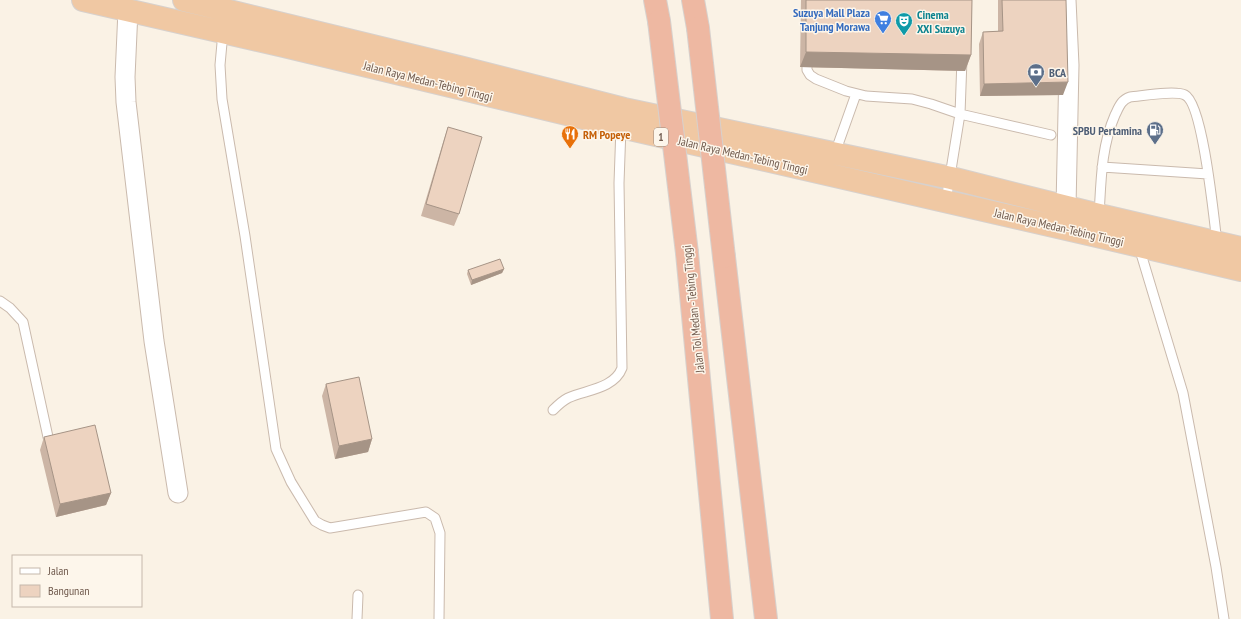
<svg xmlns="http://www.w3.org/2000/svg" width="1241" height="619" viewBox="0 0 1241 619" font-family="'PT Sans Narrow',sans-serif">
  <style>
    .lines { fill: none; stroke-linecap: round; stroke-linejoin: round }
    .service-casing { stroke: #cabaad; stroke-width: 11 }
    .minor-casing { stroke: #cabaad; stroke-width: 21 }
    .trunk-casing { stroke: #d7d1cd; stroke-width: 24 }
    .motorway-casing { stroke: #d7d1cd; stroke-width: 24 }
    .service { stroke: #fff; stroke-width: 9 }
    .minor { stroke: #fff; stroke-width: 19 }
    .trunk { stroke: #f0c8a3; stroke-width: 22 }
    .motorway { stroke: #eeb8a2; stroke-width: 22 }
    .motorway-bridge-casing { stroke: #d7d1cd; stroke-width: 24; stroke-linecap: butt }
    .motorway-bridge { stroke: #eeb8a2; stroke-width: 22 }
    .wall { fill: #ccb5a5 }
    .shaded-wall { fill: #a69486 }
    .building { fill: #edd3c0; stroke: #a69486 }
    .labels { text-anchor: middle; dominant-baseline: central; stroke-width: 3; stroke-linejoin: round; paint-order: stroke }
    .shield { fill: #fdf6eb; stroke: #9a897c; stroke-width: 1 }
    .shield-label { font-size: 11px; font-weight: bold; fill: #705a4d }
    .shop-label { font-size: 12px; font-weight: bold; fill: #366cbe; stroke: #fdf6eb; text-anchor: end }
    .culture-label { font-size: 12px; font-weight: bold; fill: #0d838f; stroke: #fdf6eb; text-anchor: start }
    .service-label { font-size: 12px; font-weight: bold; fill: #4e5e75; stroke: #fdf6eb; text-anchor: start }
    .street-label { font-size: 12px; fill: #705a4d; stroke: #fdf6eb }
    .food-label { font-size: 12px; font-weight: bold; fill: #c56008; stroke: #fdf6eb; text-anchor: start }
  </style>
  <rect width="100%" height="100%" fill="#faf2e5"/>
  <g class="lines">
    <g class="service-casing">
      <path id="service" d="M223,32L220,65L222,99L245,236L276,449L291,482L315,521L322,525L330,528L426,512L435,518L440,533L439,619
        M807,55V70L810,75L816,79L846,91L866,96L912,99L931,104L960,114L1051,135
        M835,153L856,94
        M1102,167L1208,174
        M946,201L960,114L962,59
        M1099,216C1101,182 1101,147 1115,115C1119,107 1121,100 1130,97C1142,96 1175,90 1185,95C1203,104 1214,219 1217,243
        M1139,247L1183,393L1216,567L1224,619
        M0,301L10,308L23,322L48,437
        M553,410C558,405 562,401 568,398C585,390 614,389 622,368L619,183L621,127
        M357,619L358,595"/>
    </g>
    <g class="minor-casing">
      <path id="minor" d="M1066,0L1069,65L1066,207
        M128,10L125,77L126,102L154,341L178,493"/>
    </g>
    <g class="trunk-casing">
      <path id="trunk" d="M83,0L284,46L621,127L1097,236L1241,270
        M184,0L463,68L624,109L951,178L1099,215L1241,248"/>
    </g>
    <g class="motorway-casing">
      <path id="motorway" d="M655,0L659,21
        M693,0L698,28
        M687,253L722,619
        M724,257L766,619"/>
    </g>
    <use href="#service" class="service"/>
    <use href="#minor" class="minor"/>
    <use href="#trunk" class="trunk"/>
    <use href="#motorway" class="motorway"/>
    <g class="motorway-bridge-casing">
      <path id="motorway-bridge" d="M659,21L687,253
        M698,28L724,257"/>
    </g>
    <use href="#motorway-bridge" class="motorway-bridge"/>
  </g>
  <path class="wall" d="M801,0H972L971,55L965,71L800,67Z
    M998,0H1066L1063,95L980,96L979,44L983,32L998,31Z
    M448,127L459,214L454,226L421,216L444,139Z
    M504,269L502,273L471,285L467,274L468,270Z
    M326,384L372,439L368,452L335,459L322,396Z
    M44,437L111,493L106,505L56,517L40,450Z"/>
  <path class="shaded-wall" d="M806,52L971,55L965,71L800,67Z
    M1068,82L1063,95L980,96L984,84Z
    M504,269L502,273L471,285L472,280Z
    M372,439L368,452L335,459L339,446Z
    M111,493L106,505L56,517L60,504Z"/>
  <path class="building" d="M806,0H972L971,55L806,52Z
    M1002,0H1066L1068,82L984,84L983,32L1003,31Z
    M448,127L482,137L459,214L426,204Z
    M500,259L504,269L472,280L468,270Z
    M359,377L372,439L339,446L326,384Z
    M95,425L111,493L60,504L44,437Z"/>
  <defs>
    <g id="supermarket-pin" transform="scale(0.9)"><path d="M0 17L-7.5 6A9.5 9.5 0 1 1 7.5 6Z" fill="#3f7fe0" stroke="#fdf6eb"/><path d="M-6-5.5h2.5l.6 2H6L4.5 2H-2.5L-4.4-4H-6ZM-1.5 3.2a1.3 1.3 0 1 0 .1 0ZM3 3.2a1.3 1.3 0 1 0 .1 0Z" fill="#fff"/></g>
    <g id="theatre-pin" transform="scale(0.9)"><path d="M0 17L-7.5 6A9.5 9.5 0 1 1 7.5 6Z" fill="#0f9aa8" stroke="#fdf6eb"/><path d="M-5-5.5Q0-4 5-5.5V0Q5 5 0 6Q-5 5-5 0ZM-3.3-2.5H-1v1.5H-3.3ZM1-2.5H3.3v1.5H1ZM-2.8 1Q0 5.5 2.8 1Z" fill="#fff"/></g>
    <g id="bank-pin" transform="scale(0.9)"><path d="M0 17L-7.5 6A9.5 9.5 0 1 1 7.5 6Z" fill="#5c6f8a" stroke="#fdf6eb"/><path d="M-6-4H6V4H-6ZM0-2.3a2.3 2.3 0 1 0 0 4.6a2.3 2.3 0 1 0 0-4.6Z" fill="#fff"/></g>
    <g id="fuel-pin" transform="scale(0.9)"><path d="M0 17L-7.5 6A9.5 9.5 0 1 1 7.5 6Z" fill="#5c6f8a" stroke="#fdf6eb"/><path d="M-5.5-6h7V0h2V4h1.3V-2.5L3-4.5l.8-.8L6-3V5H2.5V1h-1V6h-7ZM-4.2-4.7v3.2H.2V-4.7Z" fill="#fff"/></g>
    <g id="restaurant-pin" transform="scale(0.9)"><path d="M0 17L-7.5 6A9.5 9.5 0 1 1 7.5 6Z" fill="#e8710a" stroke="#fdf6eb"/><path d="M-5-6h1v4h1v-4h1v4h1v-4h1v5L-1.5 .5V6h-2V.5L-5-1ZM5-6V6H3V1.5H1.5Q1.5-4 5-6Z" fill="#fff"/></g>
  </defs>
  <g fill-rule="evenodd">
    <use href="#supermarket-pin" x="883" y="19"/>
    <use href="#theatre-pin" x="904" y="21"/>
    <use href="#bank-pin" x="1036" y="72"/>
    <use href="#fuel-pin" x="1155" y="130"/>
    <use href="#restaurant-pin" x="570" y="134"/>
  </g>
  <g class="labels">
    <rect class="shield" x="654" y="128" width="14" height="18" rx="3"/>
    <g class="shield-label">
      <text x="661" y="137">1</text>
    </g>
    <g class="shop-label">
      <text x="870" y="12">Suzuya Mall Plaza<tspan x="870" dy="14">Tanjung Morawa</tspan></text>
    </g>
    <g class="culture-label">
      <text x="917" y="14">Cinema<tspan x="917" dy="14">XXI Suzuya</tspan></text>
    </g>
    <g class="service-label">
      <text x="1049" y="72">BCA</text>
      <text x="1142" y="130" text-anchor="end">SPBU Pertamina</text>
    </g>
    <g class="street-label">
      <text transform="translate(428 81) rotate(14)">Jalan Raya Medan-Tebing Tinggi</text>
      <text transform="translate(743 155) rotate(13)">Jalan Raya Medan-Tebing Tinggi</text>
      <text transform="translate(1059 227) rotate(13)">Jalan Raya Medan-Tebing Tinggi</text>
      <text transform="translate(693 309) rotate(-96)">Jalan Tol Medan - Tebing Tinggi</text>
    </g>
    <g class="food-label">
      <text x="583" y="134">RM Popeye</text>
    </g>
  </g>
  <rect x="12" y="555" width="130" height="52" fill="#fdf6eb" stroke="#c5b8ac"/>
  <rect x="20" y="568" width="20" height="6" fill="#ffffff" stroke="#c5b8ac"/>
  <text x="48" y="575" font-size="12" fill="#705a4d">Jalan</text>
  <rect x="20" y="585" width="20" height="12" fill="#edd3c0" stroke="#c5b8ac"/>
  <text x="48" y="595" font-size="12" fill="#705a4d">Bangunan</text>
</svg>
